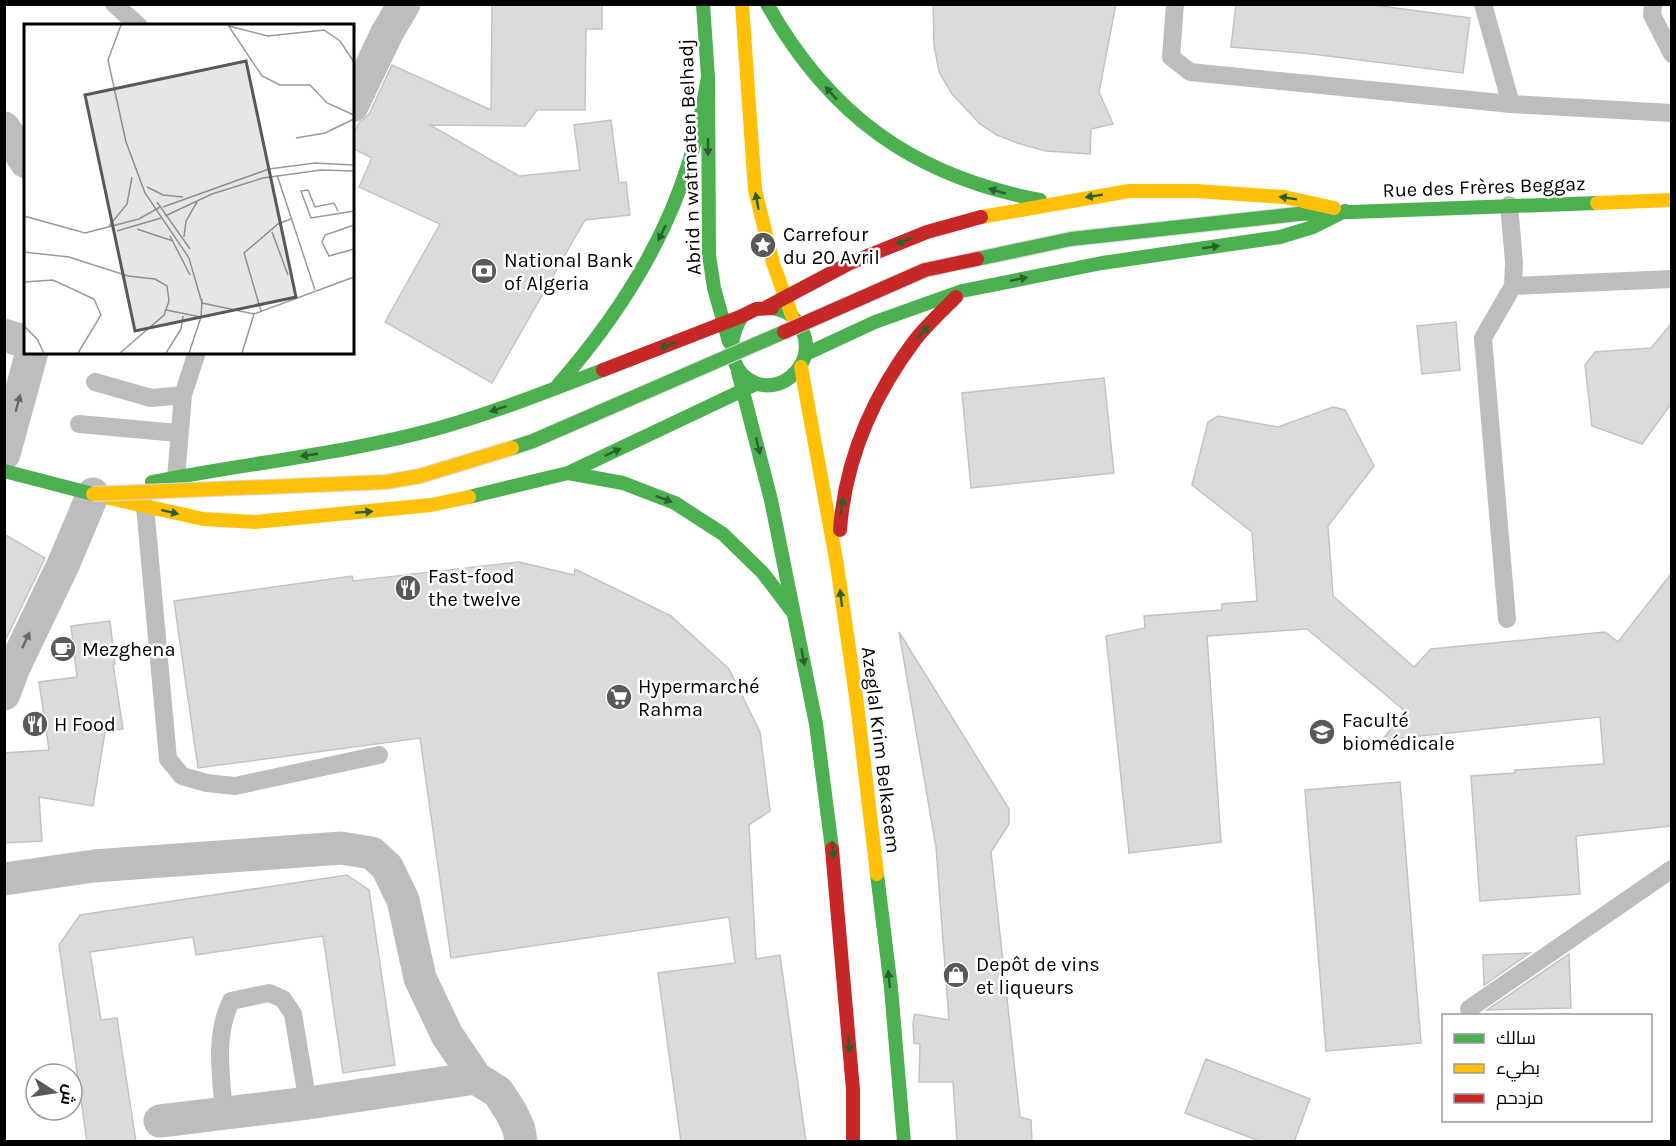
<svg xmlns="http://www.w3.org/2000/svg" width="1676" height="1146" viewBox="0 0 1676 1146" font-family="Karla,Cairo,sans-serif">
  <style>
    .building { fill: #dbdbdb; stroke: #c3c3c3; stroke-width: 1.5 }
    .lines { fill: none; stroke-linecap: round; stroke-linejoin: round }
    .lane { stroke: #bdbdbd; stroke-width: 18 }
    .street { stroke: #bdbdbd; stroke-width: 33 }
    .fast { stroke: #4caf50; stroke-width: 14 }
    .slow { stroke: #ffc107; stroke-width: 14 }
    .jam { stroke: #c62828; stroke-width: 14 }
    .fast-bridge-casing { stroke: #dbdbdb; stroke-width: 16; stroke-linecap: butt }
    .slow-bridge-casing { stroke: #dbdbdb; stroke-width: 16; stroke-linecap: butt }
    .jam-bridge-casing { stroke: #dbdbdb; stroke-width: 16; stroke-linecap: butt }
    .fast-bridge { stroke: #4caf50; stroke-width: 14 }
    .slow-bridge { stroke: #ffc107; stroke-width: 14 }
    .jam-bridge { stroke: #c62828; stroke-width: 14 }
    .oneway { fill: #2a602c }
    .oneway2 { fill: #686868 }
    .labels { text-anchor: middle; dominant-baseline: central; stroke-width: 5; stroke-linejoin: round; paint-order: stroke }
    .street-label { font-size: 20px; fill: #000; stroke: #fff }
    .poi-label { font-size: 20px; fill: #000; stroke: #fff; text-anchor: start }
    .inset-road { fill: none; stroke: #999; stroke-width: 1.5 }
    .view { fill: #595959; fill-opacity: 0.15; stroke: #595959; stroke-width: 3 }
    .inset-edge { fill: none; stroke: #000; stroke-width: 3 }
  </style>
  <rect width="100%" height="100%" fill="#fff"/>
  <path class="building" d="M492,4H602V29H586L585,110H537L525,126L430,125L519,176L580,170L574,125L611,120L619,183L626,182L630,215L585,220L492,383L385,322L440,224L359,187L372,158L352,148V136L359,123L369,114L392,65L491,110Z
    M933,4H1116L1099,92L1113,124L1091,129L1090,154L1046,151L1020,144L997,135L980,124L952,94L939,72L934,45Z
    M1236,4H1366L1470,18L1463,73L1312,54L1231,47Z
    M1456,322L1460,370L1422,374L1417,326Z
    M1671,324V404L1642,444L1592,426L1585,365L1595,352L1651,348Z
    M1104,378L1114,473L971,488L962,393Z
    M1333,407L1345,410L1374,466L1328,526L1333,596L1414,667L1431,649L1605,632L1618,642L1671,574V826L1576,836L1580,894L1480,901L1471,776L1515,773V770L1604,764L1600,717L1382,740L1405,711L1307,629L1207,636L1221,842L1129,853L1106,636L1145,628L1144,616L1222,610V604L1257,601L1252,532L1192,485L1208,422L1218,416L1278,427Z
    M4,534L45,558L4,643Z
    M519,562L574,575L575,569L671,616L729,669L760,732L770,811L749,825L756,959L780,955L806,1142H681L658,973L735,963L729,917L451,958L420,738L198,768L174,601L352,576L353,581Z
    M110,621L115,664H113L123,729L105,732L93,806L39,797L42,841L4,843V753L49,750L39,682L77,677L71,626Z
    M899,632L1009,809V824L991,852L1020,1117L1031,1120L1032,1142H957L953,1082H919L920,1044L914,1043L913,1023L915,1014L949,1020L936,847Z
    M1400,782L1421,1043L1326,1051L1305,790Z
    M347,875L369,890L395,1065L343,1073L323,936L196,955L193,937L90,952L101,1020L117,1018L136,1142H87L59,945L80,915Z
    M1530,953L1484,985L1483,955Z
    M1569,954L1571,1008L1487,1010Z
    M1206,1059L1310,1099L1294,1142H1262L1185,1113Z"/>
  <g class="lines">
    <path class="lane" d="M114,4L139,26
      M1175,4L1171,57L1190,72L1511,104L1672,113
      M1483,4L1511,104
      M1653,4L1652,15L1672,54
      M1509,205L1514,262L1513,286L1672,279
      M95,382L151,398L183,395L197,352
      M79,424L178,433
      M176,478L183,395
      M145,506L168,759L182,776L207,783L235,786L379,755
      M1507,619L1483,338L1513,286
      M1469,1009L1672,869
      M224,1113C221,1075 214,1036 231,1001L269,993L283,999L293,1014L308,1103"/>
    <path class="street" d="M352,106L387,33L404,4
      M4,128L26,162
      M4,335L26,342
      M4,454L32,352
      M4,694L14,667L63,565L93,494
      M4,879L94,866L341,848L372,853L387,867L403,900L420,978L447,1035L476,1078L498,1092L511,1112L519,1129L521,1142
      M160,1121L308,1103L476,1078"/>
    <path class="fast" d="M703,4L708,77L709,255L714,288L729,342
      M767,4C830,116 914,176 1040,200
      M1298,214L1597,203
      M742,316C707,373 774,412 802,363C807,354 807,341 803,332C798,318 786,310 772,308
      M806,354L875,322L962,291L1102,263L1280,237L1313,227L1345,211
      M738,372L771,500L816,724L832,849
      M557,386C615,320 663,247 689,162C698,134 703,106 708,77
      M4,471L93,494
      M568,473L623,483L675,503L723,534L763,573L791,610
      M152,482C247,463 345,454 439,428C495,412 549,391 603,370
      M469,497L568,473L756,384
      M877,874L891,988L904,1142"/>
    <path class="slow" d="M742,4L755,190L773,263L792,316
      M1597,203L1672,200
      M981,217L1129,191H1196L1284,197L1334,208
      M801,367L837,565L857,704L877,874
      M109,498L203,519L255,522L431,505L469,497"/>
    <path class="jam" d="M767,307L850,263L927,232L981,217
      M603,370L742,316L756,309L772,308
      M840,530C845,461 873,396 915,340C927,325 942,311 956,297
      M832,849L853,1090V1142"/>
    <g class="fast-bridge-casing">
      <path id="fast-bridge" d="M977,259L1071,239L1298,214
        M512,448L533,441L784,332"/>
    </g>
    <g class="slow-bridge-casing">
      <path id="slow-bridge" d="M93,494L386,482L420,476L512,448"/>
    </g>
    <g class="jam-bridge-casing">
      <path id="jam-bridge" d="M784,332L925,270L977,259"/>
    </g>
    <use href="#fast-bridge" class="fast-bridge"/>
    <use href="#slow-bridge" class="slow-bridge"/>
    <use href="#jam-bridge" class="jam-bridge"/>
  </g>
  <defs><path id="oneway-solid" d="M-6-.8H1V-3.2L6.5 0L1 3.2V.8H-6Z" transform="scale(1.5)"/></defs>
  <g class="oneway">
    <use href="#oneway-solid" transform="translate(831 93) rotate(-132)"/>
    <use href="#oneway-solid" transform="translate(708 147) rotate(90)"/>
    <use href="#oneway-solid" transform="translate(997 191) rotate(-163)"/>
    <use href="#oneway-solid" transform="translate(1094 196) rotate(171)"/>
    <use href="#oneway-solid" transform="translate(1288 198) rotate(-171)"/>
    <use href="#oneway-solid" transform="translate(757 201) rotate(-100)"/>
    <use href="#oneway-solid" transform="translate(662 233) rotate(116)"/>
    <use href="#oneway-solid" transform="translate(904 241) rotate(159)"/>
    <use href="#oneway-solid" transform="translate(1211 247) rotate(-8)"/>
    <use href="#oneway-solid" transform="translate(1019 279) rotate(-12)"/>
    <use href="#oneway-solid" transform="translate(923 332) rotate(-47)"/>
    <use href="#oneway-solid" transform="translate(668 345) rotate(158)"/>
    <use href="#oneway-solid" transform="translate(498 409) rotate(162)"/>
    <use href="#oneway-solid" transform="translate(758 446) rotate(76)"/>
    <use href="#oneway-solid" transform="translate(613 452) rotate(-25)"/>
    <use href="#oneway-solid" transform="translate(309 455) rotate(172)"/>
    <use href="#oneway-solid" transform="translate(664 499) rotate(21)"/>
    <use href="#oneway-solid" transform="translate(842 506) rotate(-81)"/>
    <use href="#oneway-solid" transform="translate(170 512) rotate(13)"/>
    <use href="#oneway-solid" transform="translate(364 512) rotate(-5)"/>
    <use href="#oneway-solid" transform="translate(841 598) rotate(-97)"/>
    <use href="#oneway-solid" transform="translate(803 657) rotate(79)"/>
    <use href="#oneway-solid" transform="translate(833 850) rotate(85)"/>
    <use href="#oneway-solid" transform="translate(889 979) rotate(-96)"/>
    <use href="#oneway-solid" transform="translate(849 1044) rotate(85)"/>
  </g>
  <g class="oneway2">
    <use href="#oneway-solid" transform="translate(18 403) rotate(-75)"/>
    <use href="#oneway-solid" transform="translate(26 640) rotate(-65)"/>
  </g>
  <defs>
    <g id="sight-disc" transform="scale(1.35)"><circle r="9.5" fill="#595959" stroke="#fff"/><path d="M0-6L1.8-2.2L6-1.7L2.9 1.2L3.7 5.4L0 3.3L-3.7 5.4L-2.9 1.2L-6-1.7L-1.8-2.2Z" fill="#fff"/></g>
    <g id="bank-disc" transform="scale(1.35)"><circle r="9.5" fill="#595959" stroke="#fff"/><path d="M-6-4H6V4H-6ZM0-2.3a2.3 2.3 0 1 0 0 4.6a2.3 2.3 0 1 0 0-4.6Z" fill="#fff"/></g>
    <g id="restaurant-disc" transform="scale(1.35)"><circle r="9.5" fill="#595959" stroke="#fff"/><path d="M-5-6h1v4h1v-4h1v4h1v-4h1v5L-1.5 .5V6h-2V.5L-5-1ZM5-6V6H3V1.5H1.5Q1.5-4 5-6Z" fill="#fff"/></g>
    <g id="cafe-disc" transform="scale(1.35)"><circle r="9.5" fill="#595959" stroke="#fff"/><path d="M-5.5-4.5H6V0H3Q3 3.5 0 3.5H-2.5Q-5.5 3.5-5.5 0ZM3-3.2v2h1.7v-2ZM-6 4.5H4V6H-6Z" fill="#fff"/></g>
    <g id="supermarket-disc" transform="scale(1.35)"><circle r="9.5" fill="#595959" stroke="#fff"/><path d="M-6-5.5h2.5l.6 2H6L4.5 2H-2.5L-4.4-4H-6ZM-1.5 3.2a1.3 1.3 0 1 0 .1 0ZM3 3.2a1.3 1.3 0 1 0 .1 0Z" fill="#fff"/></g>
    <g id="university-disc" transform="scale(1.35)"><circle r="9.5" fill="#595959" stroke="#fff"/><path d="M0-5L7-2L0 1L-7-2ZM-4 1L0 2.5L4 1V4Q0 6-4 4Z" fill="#fff"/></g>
    <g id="shop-disc" transform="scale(1.35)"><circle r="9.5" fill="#595959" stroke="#fff"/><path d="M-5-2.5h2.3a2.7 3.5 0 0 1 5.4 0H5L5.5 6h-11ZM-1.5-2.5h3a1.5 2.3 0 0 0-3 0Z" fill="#fff"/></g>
  </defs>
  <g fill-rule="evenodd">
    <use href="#sight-disc" x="763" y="245"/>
    <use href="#bank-disc" x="484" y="271"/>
    <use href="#restaurant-disc" x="408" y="588"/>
    <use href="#cafe-disc" x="63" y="649"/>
    <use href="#supermarket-disc" x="619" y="697"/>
    <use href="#restaurant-disc" x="35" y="724"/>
    <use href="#university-disc" x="1322" y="732"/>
    <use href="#shop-disc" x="956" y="975"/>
  </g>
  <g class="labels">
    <g class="street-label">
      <text transform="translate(690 157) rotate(-92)">Abrid n watmaten Belhadj</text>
      <text transform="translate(1484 187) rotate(-2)">Rue des Frères Beggaz</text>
      <text transform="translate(881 750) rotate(83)">Azeglal Krim Belkacem</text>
    </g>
    <g class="poi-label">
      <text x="783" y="234">Carrefour<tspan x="783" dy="23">du 20 Avril</tspan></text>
      <text x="504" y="260">National Bank<tspan x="504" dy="23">of Algeria</tspan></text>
      <text x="428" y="576">Fast-food<tspan x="428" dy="23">the twelve</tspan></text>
      <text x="82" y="649">Mezghena</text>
      <text x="638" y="686">Hypermarché<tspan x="638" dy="23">Rahma</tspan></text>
      <text x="1342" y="720">Faculté<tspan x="1342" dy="23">biomédicale</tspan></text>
      <text x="54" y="724">H Food</text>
      <text x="976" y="964">Depôt de vins<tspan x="976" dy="23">et liqueurs</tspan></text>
    </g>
  </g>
  <g transform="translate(24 24)">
    <rect width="330" height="330" fill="#fff"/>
    <path class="inset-road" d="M97,1L84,36L102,118L121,169L165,234L178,279M204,1L238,52L256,61H286L303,79L330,91M205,2L244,12L300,6L316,17L330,38M272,114L301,109L330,95M253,151L291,266M123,163L139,171L159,173M133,178L166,225M139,183L245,145L291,139L330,141M314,187L310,179L291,183L284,166L277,167L287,194L330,187M0,192L61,209L115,195L136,183M141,192L188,170L239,154L297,146L330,147M330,201L301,211L298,218L305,232L330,225M85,202L103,180L108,153M113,205L149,217M93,207L137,194M248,208L264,251M146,212L166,251M160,213L162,197L173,178M0,228L45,233L104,252L131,255L143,262L145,277L140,291L96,329M0,258L29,256L70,275L77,291L54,329M178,279L230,290L330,253M142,286L177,293M237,287L220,229L254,200L267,195M0,302L13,315L20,329M142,329L157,305L159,292M165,329L177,293L178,275M218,329L230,290"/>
    <path class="view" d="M222,37L272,273L111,307L61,71Z"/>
    <rect width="330" height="330" class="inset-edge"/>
  </g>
  <rect width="1676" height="1146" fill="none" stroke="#000000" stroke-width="12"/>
  <rect x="1442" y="1014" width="210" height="108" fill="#ffffff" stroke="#999999" stroke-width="1.5"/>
  <rect x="1454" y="1034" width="30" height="9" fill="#4caf50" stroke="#999999" stroke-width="1.5"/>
  <text x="1496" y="1044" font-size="18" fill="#000000">سالك</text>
  <rect x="1454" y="1064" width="30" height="9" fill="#ffc107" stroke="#999999" stroke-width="1.5"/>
  <text x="1496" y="1074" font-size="18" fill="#000000">بطيء</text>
  <rect x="1454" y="1094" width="30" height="9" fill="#c62828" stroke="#999999" stroke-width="1.5"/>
  <text x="1496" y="1104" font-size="18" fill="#000000">مزدحم</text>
  <g transform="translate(54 1092) rotate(102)"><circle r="28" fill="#ffffff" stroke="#999999" stroke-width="1.5"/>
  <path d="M0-4.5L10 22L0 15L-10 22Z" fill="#595959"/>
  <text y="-9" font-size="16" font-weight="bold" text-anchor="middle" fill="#000000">ش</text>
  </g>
</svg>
